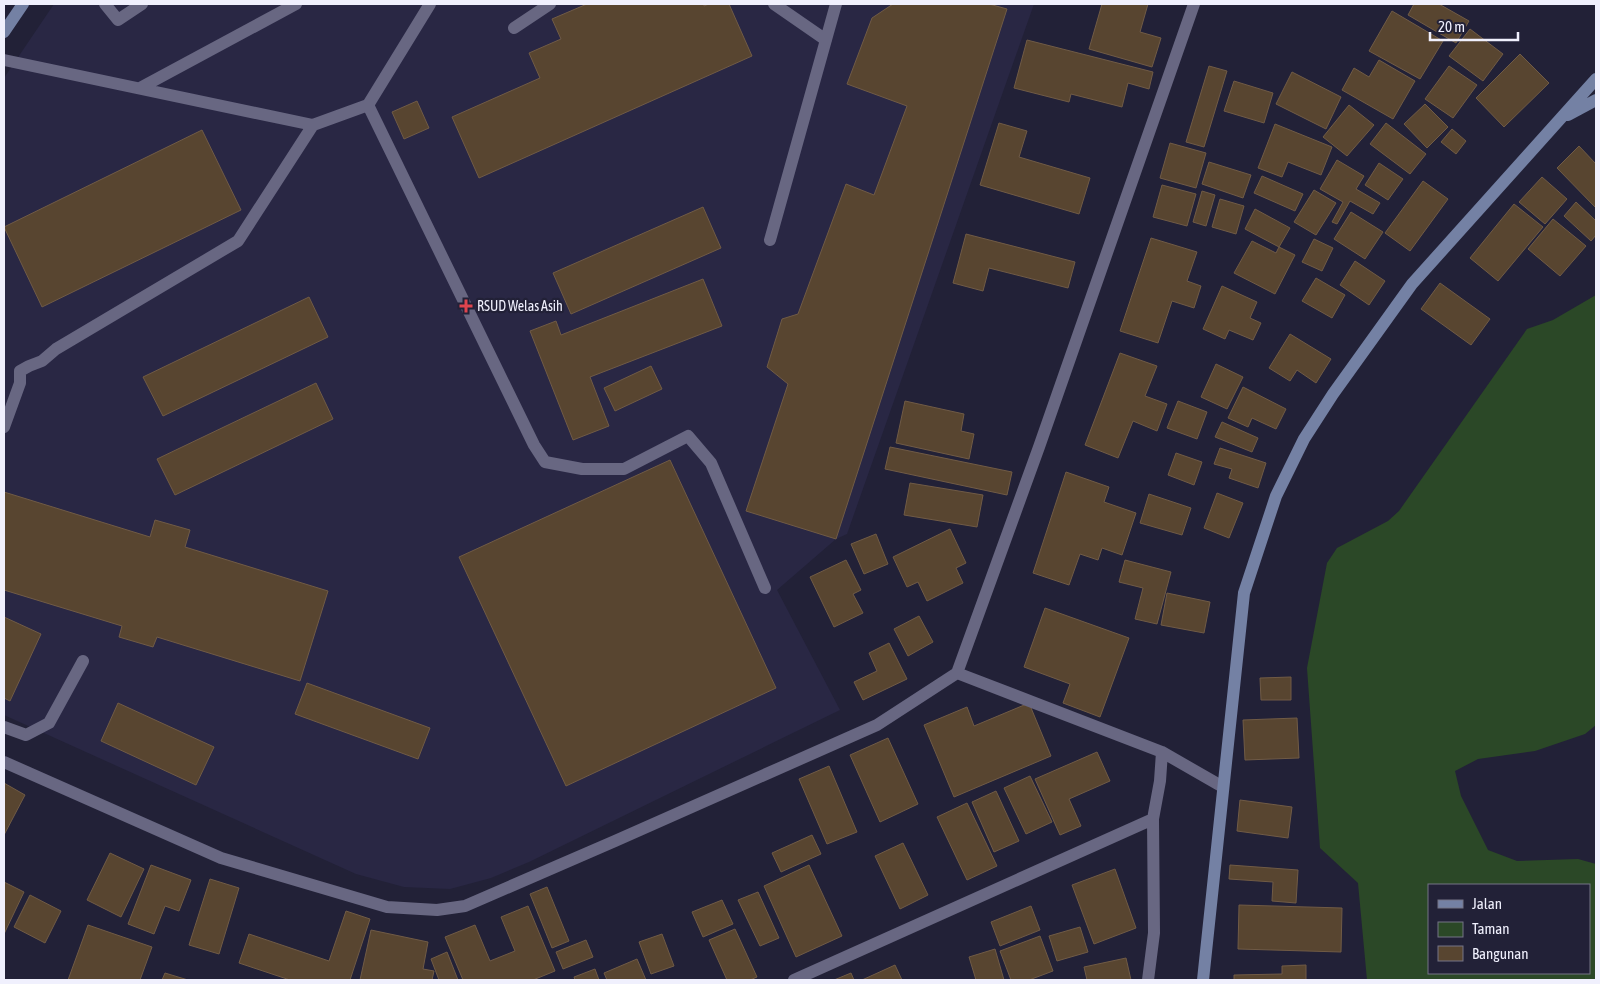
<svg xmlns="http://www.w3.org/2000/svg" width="1600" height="984" viewBox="0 0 1600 984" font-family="'Asap Condensed',sans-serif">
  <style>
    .built { fill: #292744 }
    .green { fill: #2b4827; fill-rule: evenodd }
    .building { fill: #584530; stroke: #705b46 }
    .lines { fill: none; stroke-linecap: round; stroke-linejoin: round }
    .service { stroke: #686782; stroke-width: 12 }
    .minor { stroke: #686782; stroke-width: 12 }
    .secondary { stroke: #7481a4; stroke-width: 12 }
    .health-dot { fill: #e0444e; stroke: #222137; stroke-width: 2 }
    .labels { text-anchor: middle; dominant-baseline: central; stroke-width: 4.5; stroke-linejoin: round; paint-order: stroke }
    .poi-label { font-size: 14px; fill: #f0f0fd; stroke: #222137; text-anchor: start }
  </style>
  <rect width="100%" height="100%" fill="#222137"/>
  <path class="built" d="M54,4H1034L847,534L836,539L777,590L840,710L529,862L491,878L450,889L404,887L356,874L4,715V78Z"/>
  <path class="green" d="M1596,295V725L1585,734L1535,751L1478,759L1455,771L1461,796L1488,850L1517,861L1578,859L1596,864V980H1367L1358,883L1320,848L1307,668L1327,563L1337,548L1388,521L1399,511L1527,329L1553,320ZM1429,885H1589V973H1429Z"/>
  <path class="building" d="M587,4H704V6L709,4H729L752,56L479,178L452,117L540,78L529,53L561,39L552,19Z
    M893,4H989L1007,9L836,539L746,511L788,384L767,367L782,319L798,314L846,184L874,195L907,106L847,84L872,18Z
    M1102,4H1148L1140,32L1161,38L1152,67L1089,49Z
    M1414,4H1439L1469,21L1456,43L1408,15Z
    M1392,11L1443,41L1420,79L1369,51Z
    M1470,29L1503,54L1483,81L1449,56Z
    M1027,40L1153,72L1149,89L1128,83L1122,107L1071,94L1069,102L1014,88Z
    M1520,54L1549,83L1504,127L1476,98Z
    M1379,60L1415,81L1393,119L1342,90L1354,68L1369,77Z
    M1209,66L1227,71L1204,147L1186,142Z
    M1449,66L1477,85L1453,118L1425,99Z
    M1292,72L1341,97L1326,129L1276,104Z
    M1234,81L1273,93L1264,123L1224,111Z
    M417,101L429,128L404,139L392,112Z
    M1425,104L1448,127L1427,148L1404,124Z
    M1349,105L1374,125L1347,156L1323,137Z
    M999,123L1027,131L1019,157L1090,178L1079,214L980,185Z
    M1386,123L1426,154L1410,174L1370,144Z
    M1275,124L1332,147L1321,175L1288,162L1282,177L1258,168Z
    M1452,129L1466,141L1456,154L1441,142Z
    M202,130L241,210L42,307L4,227Z
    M1170,143L1206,153L1196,188L1160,178Z
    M1579,146L1596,164V208L1557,168Z
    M1337,160L1364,176L1356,189L1380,203L1373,214L1350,201L1337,224L1332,222L1343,202L1320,189Z
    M1209,162L1251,175L1243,198L1202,184Z
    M1379,163L1403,179L1388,200L1365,185Z
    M1262,176L1303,194L1295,211L1254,193Z
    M1542,177L1567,199L1545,224L1519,202Z
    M1423,181L1448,199L1410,251L1385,233Z
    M1162,185L1196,194L1187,226L1153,217Z
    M1314,190L1336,203L1316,235L1294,222Z
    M1202,191L1215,195L1206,226L1193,222Z
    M1220,199L1244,206L1236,234L1212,227Z
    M1576,202L1596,221V235L1591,241L1564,216Z
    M1514,204L1543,227L1498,281L1470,258Z
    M703,207L721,248L571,314L553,273Z
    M1255,209L1290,228L1279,247L1245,229Z
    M1351,212L1383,232L1365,259L1334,239Z
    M1553,219L1586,246L1560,276L1528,249Z
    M966,234L1075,262L1068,288L989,268L983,291L953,283Z
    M1151,238L1197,252L1187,281L1201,286L1194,308L1172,301L1158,343L1120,331Z
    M1314,239L1333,248L1322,271L1302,262Z
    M1252,241L1276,253L1279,247L1295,255L1275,294L1234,273Z
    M1355,261L1385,281L1369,305L1340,285Z
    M1316,278L1345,295L1332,318L1302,301Z
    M703,279L722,326L590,377L609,426L573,440L530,331L556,321L561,335Z
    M1440,283L1490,319L1471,345L1421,309Z
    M1222,286L1257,302L1250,318L1261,323L1253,340L1229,330L1225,339L1203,329Z
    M309,297L328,337L163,416L143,377Z
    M1290,334L1331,359L1316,383L1297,370L1290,381L1269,368Z
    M1120,353L1157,366L1145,396L1167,404L1157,431L1133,421L1118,458L1085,445Z
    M1216,364L1243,377L1227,409L1201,397Z
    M651,366L662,389L615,411L604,388Z
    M316,383L333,419L175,495L157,459Z
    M1243,387L1286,409L1276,429L1252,418L1248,427L1228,418Z
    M905,401L964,414L961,431L974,434L969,459L896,443Z
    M1178,401L1207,412L1197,439L1167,428Z
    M1222,422L1258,438L1252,452L1215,437Z
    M890,447L1012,472L1007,495L885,469Z
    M1220,448L1266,463L1258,488L1229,478L1232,469L1214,464Z
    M1176,453L1202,462L1194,485L1168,475Z
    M670,460L776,688L566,786L459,557Z
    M1066,472L1109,487L1104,502L1136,513L1122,555L1102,548L1098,560L1080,554L1069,585L1033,573Z
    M910,483L983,495L977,527L904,515Z
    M4,492L150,537L155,520L190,530L185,547L328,591L300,681L157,637L153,647L119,637L122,626L4,590Z
    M1217,493L1243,503L1229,538L1204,528Z
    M1149,494L1191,508L1182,535L1140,523Z
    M950,529L966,563L956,568L963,583L927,601L918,582L907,587L893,557Z
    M876,534L888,564L864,574L851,544Z
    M846,560L861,590L853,594L863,613L834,627L810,577Z
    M1125,560L1171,572L1157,624L1135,619L1143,588L1119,582Z
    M1167,593L1210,602L1204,633L1161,625Z
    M1045,608L1129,638L1100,717L1063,703L1070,684L1024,667Z
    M919,616L933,642L908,656L894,629Z
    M4,617L41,634L10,701L4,698Z
    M889,643L907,679L863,700L854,682L877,671L869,653Z
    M1291,677V700H1261L1260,678Z
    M307,683L430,728L418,759L295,714Z
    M118,703L214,747L196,785L101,741Z
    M1029,703L1051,756L954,797L924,725L967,707L974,726Z
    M1297,718L1299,758L1245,760L1243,720Z
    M888,738L918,804L880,822L850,755Z
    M1097,752L1110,781L1069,799L1081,826L1060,835L1035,779Z
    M829,766L857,832L827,844L799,779Z
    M1030,776L1052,822L1026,834L1004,788Z
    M4,783L25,795L4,835Z
    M996,791L1019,841L994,852L972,802Z
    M1240,800L1292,807L1288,838L1237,831Z
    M967,803L997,866L967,880L937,817Z
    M812,835L821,854L781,872L772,853Z
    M903,843L928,895L900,909L875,856Z
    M110,853L144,869L121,917L87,900Z
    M151,865L191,880L179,911L165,906L154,934L128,924Z
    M809,865L842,936L796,957L764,886Z
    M1230,865L1298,870L1296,903L1272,901L1273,882L1229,879Z
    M1115,869L1136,928L1094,944L1072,885Z
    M210,879L239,888L219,954L189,945Z
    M4,882L24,892L4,934Z
    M547,887L569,941L552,948L530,894Z
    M758,892L779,938L760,946L738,900Z
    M30,895L61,911L45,943L14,927Z
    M722,900L733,924L703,937L692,912Z
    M1239,905L1342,908L1341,952L1238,949Z
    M528,906L555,971L533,980H463L445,937L475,925L490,961L515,951L501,917Z
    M1031,906L1040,930L1000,946L991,922Z
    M346,911L370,919L350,980H290L239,963L249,934L329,961Z
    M88,925L152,947L140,980H68Z
    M1080,927L1088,952L1057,961L1049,936Z
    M735,929L757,977L750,980H727L709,940Z
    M371,930L428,942L423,969L434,971L432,980H360Z
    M662,934L674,966L651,974L639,942Z
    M1040,936L1053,971L1029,980H1011L1000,951Z
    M586,940L593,957L563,969L556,952Z
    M995,949L1004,980H976L969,957Z
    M447,952L458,980H439L431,959Z
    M1126,958L1131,980H1087L1084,967Z
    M637,959L646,980H607L604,973Z
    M895,965L902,980H862Z
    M1306,965V980H1234V975L1282,974V966Z
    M595,969L599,980H575L574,977Z
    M165,973L188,980H162Z
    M851,973L854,980H834Z"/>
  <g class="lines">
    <path class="service" d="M105,4L118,20L142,4
      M430,4L368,105L534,445L545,462L582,469H624L688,436L711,463L765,588
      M774,4L826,40
      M514,28L550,4
      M4,60L313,125L368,105
      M140,88L296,4
      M770,240L836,4
      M4,427L20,383V371L29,366L42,361L56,349L238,241L313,125
      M4,727L26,735L49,723L83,661"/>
    <path class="minor" d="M957,673L1162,752L1223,787
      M4,762L221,858L387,907L437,910L465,906L615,841L877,725L957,673L1039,447L1194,4
      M794,980L1153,819L1160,781L1162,752
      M1148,980L1154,933L1153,819"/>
    <path class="secondary" d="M4,32L23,4
      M1568,115L1596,100
      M1203,980L1244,593L1276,496L1304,439L1333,394L1412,284L1596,79"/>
  </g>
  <path class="health-dot" d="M463.5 298.5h5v5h5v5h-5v5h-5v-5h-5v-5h5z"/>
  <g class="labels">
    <g class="poi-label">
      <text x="477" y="306">RSUD Welas Asih</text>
    </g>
  </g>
  <rect width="1600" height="984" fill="none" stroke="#f0f0fd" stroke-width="10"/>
  <rect x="1428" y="884" width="162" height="90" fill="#222137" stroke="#747486"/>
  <rect x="1438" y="900" width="25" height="8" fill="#7481a4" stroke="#747486"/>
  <text x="1472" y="909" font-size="15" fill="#f0f0fd">Jalan</text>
  <rect x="1438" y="922" width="25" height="15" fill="#2b4827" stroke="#747486"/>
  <text x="1472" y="934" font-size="15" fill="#f0f0fd">Taman</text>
  <rect x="1438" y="946" width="25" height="15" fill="#584530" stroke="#747486"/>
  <text x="1472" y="959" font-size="15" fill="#f0f0fd">Bangunan</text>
  <path d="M1430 32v8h88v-8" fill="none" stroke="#f0f0fd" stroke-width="2.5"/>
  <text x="1438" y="32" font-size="15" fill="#f0f0fd" stroke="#222137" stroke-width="4" paint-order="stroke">20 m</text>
</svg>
